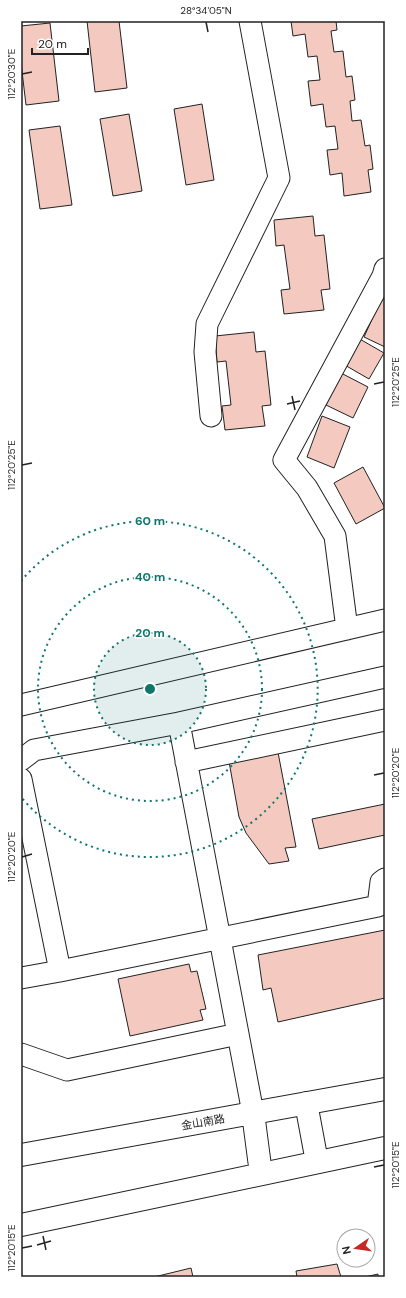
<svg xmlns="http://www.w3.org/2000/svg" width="406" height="1298" viewBox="0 0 406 1298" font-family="'DM Sans','Noto Sans SC',sans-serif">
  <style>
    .building { fill: #f3c9c0; stroke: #222 }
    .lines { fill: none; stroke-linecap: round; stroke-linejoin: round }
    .minor-casing { stroke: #222; stroke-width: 23 }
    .highway-casing { stroke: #222; stroke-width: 24 }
    .minor { stroke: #fff; stroke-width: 21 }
    .highway { stroke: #fff; stroke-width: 22 }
    .ticks { fill: none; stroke: #222; stroke-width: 1.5 }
    .ring { fill: none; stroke: #0f766e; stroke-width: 2; stroke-dasharray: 2 4 }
    .labels { text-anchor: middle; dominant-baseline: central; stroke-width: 3; stroke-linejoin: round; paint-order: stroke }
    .street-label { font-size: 11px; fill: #222; stroke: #fff }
    .centre { fill: #0f766e; stroke: #fff; stroke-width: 2 }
    .ring-label { font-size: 12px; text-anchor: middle; font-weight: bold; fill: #0f766e; stroke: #fff; stroke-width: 3; stroke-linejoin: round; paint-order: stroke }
    .neatline { fill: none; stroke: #222; stroke-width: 1.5 }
    .ticks-label { font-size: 10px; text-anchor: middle; fill: #222 }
  </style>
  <rect width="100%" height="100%" fill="#fff"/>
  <path class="building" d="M87,21H119L127,88L95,92Z
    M291,21H336L337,30L331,31L334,52L343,51L346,77L352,76L355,100L350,101L352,121L361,120L365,146L370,145L373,169L368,170L371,192L344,196L342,173L330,175L327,150L338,149L335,126L326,127L323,104L311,106L308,81L320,80L317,56L308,57L305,34L293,36Z
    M50,23L59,101L26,105L21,63V26Z
    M202,104L214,180L186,185L174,109Z
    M129,114L142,191L113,196L100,119Z
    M60,126L72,205L40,209L29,130Z
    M313,216L315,236L324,235L330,289L321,290L324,310L284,314L281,290L290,289L284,245L276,246L274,220Z
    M382,297L385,299V347L364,337Z
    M254,332L256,352L265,351L271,405L262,406L265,426L225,430L222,406L231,405L226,361L217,362L215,336Z
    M358,338L384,353L369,379L343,364Z
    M341,373L368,387L353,418L326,405Z
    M322,416L350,427L334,468L307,457Z
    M363,467L385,508L356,524L334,483Z
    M277,747L296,847L285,848L289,861L269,864L246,833L239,817L228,756Z
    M385,804V835L319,849L312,819Z
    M385,930V998L278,1022L271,988L263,990L258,955Z
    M189,964L191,972L197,971L206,1009L200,1010L203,1020L130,1036L118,979Z
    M337,1264L341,1277H297L296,1271Z
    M191,1268L193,1277H154Z
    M378,1274V1277H365Z"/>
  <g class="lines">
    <g class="minor-casing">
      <path id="minor" d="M211,416L205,352L207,324L279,178L250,21
        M347,629L335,536L307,488L284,460L383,276L385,269
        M21,705L385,620
        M179,723L385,677
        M21,760L34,750L179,723L253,1113
        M186,762L385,720
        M21,779L60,971L378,906L381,882L385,879
        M21,978L60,971
        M21,1054L67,1070L238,1034"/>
    </g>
    <g class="highway-casing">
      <path id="highway" d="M306,1103L317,1162
        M253,1113L261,1174
        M21,1155L385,1089
        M21,1225L385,1148"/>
    </g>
    <use href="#minor" class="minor"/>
    <use href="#highway" class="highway"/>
  </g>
  <path class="ticks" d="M206,22L208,32M22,74L32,72M374,384L384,382M292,396L295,410M287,404L300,401M22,465L32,463M374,775L384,773M22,857L32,854M374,1167L384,1165M43,1236L46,1250M37,1245L51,1241M22,1248L32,1246"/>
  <circle cx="150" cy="689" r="56" fill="#0f766e" fill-opacity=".12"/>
  <g class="ring">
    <circle cx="150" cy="689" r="56"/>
    <circle cx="150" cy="689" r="112"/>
    <path d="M21 581A168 168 0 1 1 21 797"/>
  </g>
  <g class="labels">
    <g class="street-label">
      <text transform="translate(203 1122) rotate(-10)">金山南路</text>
    </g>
  </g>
  <circle cx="150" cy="689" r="6" class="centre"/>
  <g class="ring-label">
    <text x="150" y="525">60 m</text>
    <text x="150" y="581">40 m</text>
    <text x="150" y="637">20 m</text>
  </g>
  <rect width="406" height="1298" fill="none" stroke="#ffffff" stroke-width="44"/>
  <g transform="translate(356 1248) rotate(257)"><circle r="19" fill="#ffffff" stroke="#a7a7a7"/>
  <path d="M0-3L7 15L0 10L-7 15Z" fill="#c62828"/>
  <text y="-6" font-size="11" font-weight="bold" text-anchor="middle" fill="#222222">N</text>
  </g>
  <path d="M32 48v6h56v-6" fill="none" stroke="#222222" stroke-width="2"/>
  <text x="38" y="48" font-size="12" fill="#222222" stroke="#ffffff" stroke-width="3" paint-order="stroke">20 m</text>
  <rect x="22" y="22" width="362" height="1254" class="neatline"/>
  <g class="ticks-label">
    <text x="206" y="14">28°34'05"N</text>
    <text transform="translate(11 74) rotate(-90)" y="4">112°20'30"E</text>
    <text transform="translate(395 382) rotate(-90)" y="4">112°20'25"E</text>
    <text transform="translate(11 465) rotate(-90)" y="4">112°20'25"E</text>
    <text transform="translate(395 773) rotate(-90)" y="4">112°20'20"E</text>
    <text transform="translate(11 857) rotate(-90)" y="4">112°20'20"E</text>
    <text transform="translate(395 1165) rotate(-90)" y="4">112°20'15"E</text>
    <text transform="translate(11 1248) rotate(-90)" y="4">112°20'15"E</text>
  </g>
</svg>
